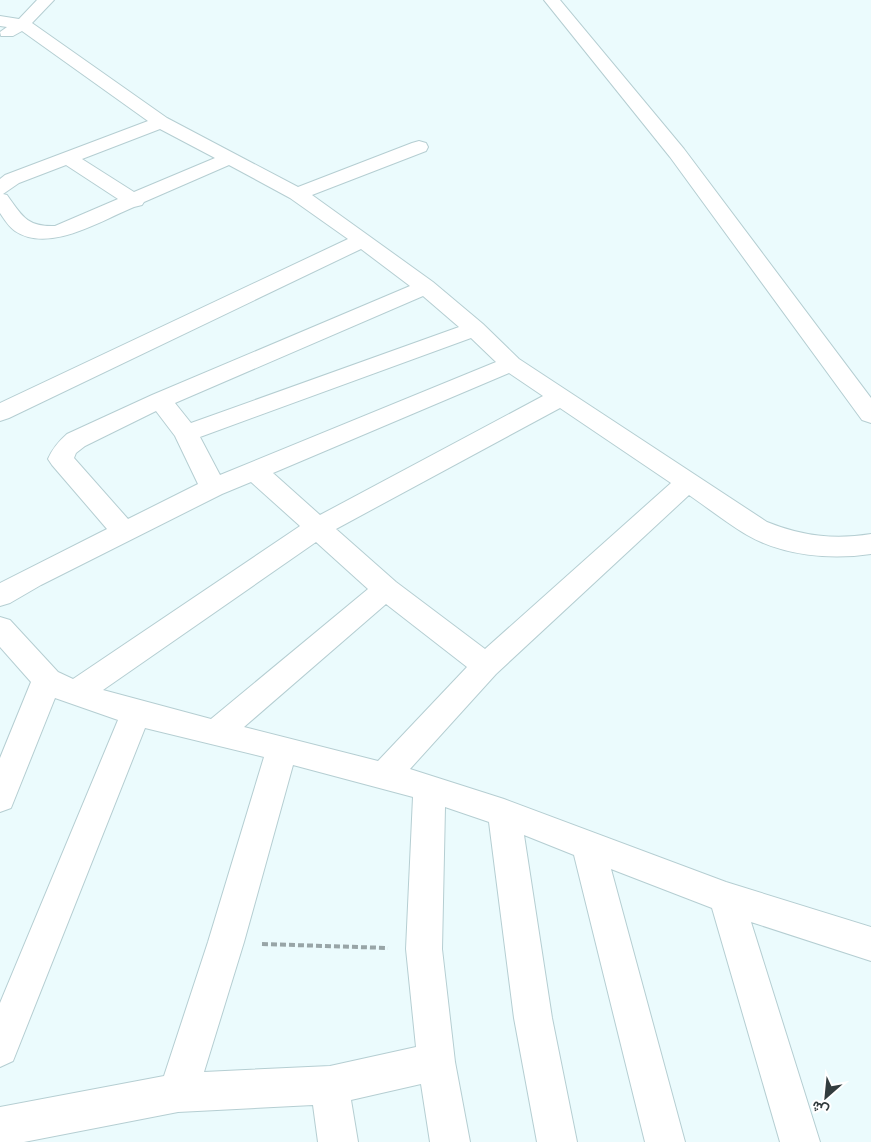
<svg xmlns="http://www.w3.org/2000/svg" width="871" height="1142" viewBox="0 0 871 1142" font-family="'Fira Sans Condensed',Vazirmatn,sans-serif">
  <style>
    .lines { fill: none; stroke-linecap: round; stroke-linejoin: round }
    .minor-casing { stroke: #b5ced2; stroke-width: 2 }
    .path { stroke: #98a5a7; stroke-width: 4; stroke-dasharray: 6 3; stroke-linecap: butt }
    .minor { fill: #fff; fill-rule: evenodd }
  </style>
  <rect width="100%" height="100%" fill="#ebfbfd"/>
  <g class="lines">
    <g class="minor-casing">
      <path id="minor" d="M37,0H54L32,23L167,118L298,187L412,143L419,141L426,143L428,147L426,151L312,195L433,282L483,324L519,359L767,522C802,536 834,540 871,534V554C831,560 783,556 747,535C727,523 708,508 689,495L496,674L410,769L504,799L726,882L871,927V961L751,922L820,1142H780L712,908L611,869L685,1142H645L574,855L524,835L552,1018L577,1142H537L514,1018L489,822L445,807L442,949L455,1062L470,1142H430L421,1084L351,1100L358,1142H318L313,1105L178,1112L24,1142H0V1107L164,1076L208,942L264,757L145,728L13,1061L0,1067V1003L118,720L55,698L11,808L0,812V758L31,682L0,647V617L10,620L58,672L73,679L300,526L251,482L222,494L41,585L10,603L0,606V583L107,529L52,465L48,459C53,448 58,442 67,434L152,395L410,286L361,249L9,418L0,421V403L348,239L290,198L229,165L144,202L142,205L134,207C102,220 49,254 15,231C9,227 4,219 0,213V179L5,175L148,121L22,31L13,36H1L0,32L7,27L0,26V16L19,19ZM160,129L215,158L134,192L82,159ZM66,165L118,199L55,226C27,227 22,216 7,195L3,194L19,183ZM423,296L459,327L191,423L175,403ZM471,338L496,362L220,475L200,437ZM509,373L543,396L320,515L273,473ZM560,408L671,483L485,649L396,582L336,529ZM156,411L175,436L198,484L128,519L74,458L76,453L85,446ZM316,542L368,589L211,719L103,690ZM386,604L467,667L378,761L244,727ZM293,765L413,797L406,949L416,1047L330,1066L204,1072L244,942Z
        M544,0H560L684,149L871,398V423L862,420L670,157Z"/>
    </g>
    <path class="path" d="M262,944L388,948"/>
    <use href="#minor" class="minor"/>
  </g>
  <g transform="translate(826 1097) rotate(207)" stroke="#ffffff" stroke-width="4" paint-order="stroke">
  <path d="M0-4L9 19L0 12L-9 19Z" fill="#323c3e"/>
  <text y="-8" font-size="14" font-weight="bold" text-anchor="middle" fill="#323c3e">ش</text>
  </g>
</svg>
